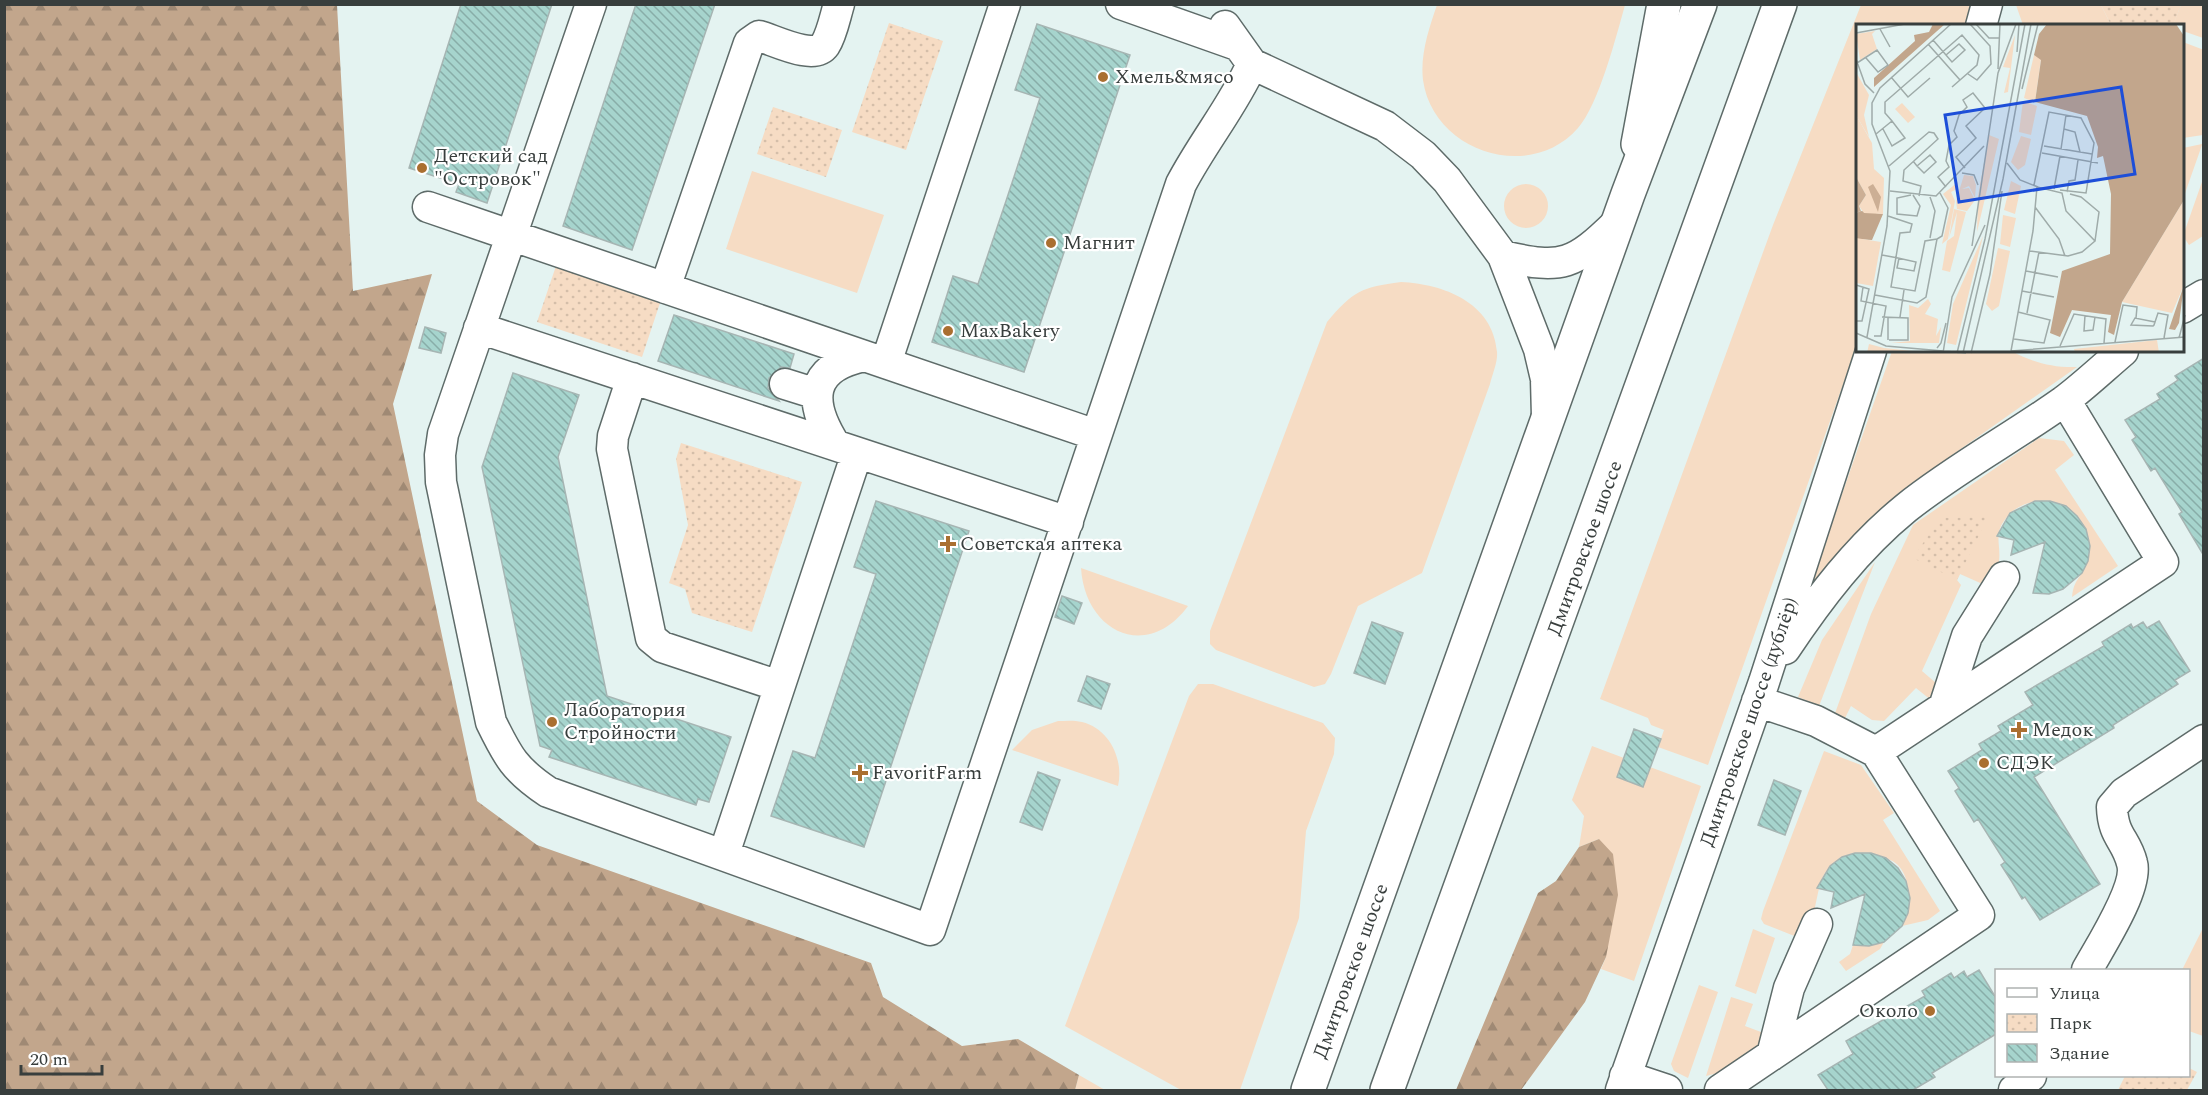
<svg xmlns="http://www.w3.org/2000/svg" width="2208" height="1095" viewBox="0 0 2208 1095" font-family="Spectral,serif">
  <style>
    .grass { fill: #f6dcc4 }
    .forest { fill: url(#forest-firs) }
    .park { fill: url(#park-dots) }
    .building { fill: url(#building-back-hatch); stroke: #a6b5b3; stroke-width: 1.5 }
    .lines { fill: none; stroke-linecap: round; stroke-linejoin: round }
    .minor-casing { stroke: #5e6b69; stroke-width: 33 }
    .major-casing { stroke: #5e6b69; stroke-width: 36 }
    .highway-casing { stroke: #5e6b69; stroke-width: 36 }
    .minor { stroke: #fff; stroke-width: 30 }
    .major { stroke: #fff; stroke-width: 33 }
    .highway { stroke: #fff; stroke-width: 33 }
    .poi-dot { fill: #aa6f30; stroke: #fff; stroke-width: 2 }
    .labels { text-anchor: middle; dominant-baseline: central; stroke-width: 4.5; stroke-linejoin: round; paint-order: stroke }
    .poi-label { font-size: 20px; fill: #383e3d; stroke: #fff; text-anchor: start }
    .street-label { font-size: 20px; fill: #383e3d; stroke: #fff }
    .inset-road { fill: none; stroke: #9faba9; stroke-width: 1.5 }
    .view { fill: #1d4ed8; fill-opacity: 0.15; stroke: #1d4ed8; stroke-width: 3 }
    .inset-edge { fill: none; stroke: #383e3d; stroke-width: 3 }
  </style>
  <defs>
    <pattern id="forest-firs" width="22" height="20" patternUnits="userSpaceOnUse" patternTransform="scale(1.5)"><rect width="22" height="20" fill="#c2a68c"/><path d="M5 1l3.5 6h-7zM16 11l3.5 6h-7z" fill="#9f8974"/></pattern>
    <pattern id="park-dots" width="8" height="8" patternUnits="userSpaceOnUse" patternTransform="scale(1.5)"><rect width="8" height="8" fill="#f6dcc4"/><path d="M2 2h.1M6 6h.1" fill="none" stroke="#d4bea9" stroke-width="1.8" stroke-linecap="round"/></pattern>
    <pattern id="building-back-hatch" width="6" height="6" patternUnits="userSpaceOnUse" patternTransform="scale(1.5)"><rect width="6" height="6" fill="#a6d4cd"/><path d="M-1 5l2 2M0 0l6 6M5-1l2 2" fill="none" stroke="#88ada8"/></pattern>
  </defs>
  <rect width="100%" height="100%" fill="#e4f3f1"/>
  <path class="grass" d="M1437,5V4L1625,5C1616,37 1599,104 1578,128C1530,183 1433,152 1423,80C1420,55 1429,28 1437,5Z
    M1861,5H1974L1969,25L1857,26V345L1708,765L1658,747L1664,730L1651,725L1648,718L1600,699L1773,225Z
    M2016,5H2101L2111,25H2023Z
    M2181,5H2203V38L2183,31L2182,26L2173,25Z
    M2183,42L2204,50L2203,135L2183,138Z
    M2202,144V145L2183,199V148Z
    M752,171L884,215L857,293L726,249Z
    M2203,179V236L2189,245L2183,236Z
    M1504 206a22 22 0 1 1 44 0a22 22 0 1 1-44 0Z
    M1401,282C1443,284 1493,302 1497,352C1498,362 1492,375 1490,384L1422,573L1358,606L1331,674L1325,684L1314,687L1216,650L1210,644V631L1327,322C1353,291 1362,287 1401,282Z
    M1892,351H2011C2032,362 2053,368 2077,367L1914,482L1853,543L1804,603Z
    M2039,438L2064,441L2074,455L2055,470L2118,566L2072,597C2074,577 2083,577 2088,560C2096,531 2073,501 2042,501C2027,501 2012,508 2004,521C1994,535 2001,546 1999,561C1998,569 1991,578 1987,586L1960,574L1957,580L1961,585L1922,671L1943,689L1932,701L1916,688L1884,721L1872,720L1851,706L1845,718L1834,716L1871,614L1913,525Z
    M1875,562L1819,706L1798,697L1822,640Z
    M1081,568L1188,606C1147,662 1085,632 1081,568Z
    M1198,684H1213L1323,723L1335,738L1334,754L1306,831L1299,918L1240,1090H1181L1065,1026L1189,696Z
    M1058,721C1065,721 1074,720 1082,722C1110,729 1124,760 1118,786L1012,750L1032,730Z
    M1592,746L1624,758L1617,777L1643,787L1650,767L1701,786L1634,981L1601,969L1606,957L1599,839L1579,847L1584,816L1572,800Z
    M1824,751L1861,765L1894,813L1883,820L1940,911L1928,920L1902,926C1911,906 1914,864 1884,858C1871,856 1855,858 1842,857C1819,873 1821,882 1815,907C1812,918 1806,929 1802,939L1764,924L1761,919L1763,911Z
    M2203,928L2204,1036H2203L2189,1031L2188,970H2182Z
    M1753,929L1775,938L1756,994L1735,986Z
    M1884,942L1880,949L1846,971L1839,962L1850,954L1853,945L1869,946Z
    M1699,985L1718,992L1688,1078L1674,1071L1671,1064Z
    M1731,997L1753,1004L1745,1026L1761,1032L1763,1036C1756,1056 1726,1072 1706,1076Z
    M1079,1075L1105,1090H1075Z"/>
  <path class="forest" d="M5,4L337,5L353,291L432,274L393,404L477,801L537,845L871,963L883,997L962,1046L1018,1039L1079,1075L1075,1090H5Z
    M1599,839L1613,854L1618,895L1606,957L1585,1002L1521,1090H1456L1538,893L1556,881L1579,847Z"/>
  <path class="park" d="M2101,5H2181L2173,26L2111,25Z
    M889,23L943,41L906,150L852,132Z
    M773,107L842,130L826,177L757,154Z
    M556,266L661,300L642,357L537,322Z
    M681,443L802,482L752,632L692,613L685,589L669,583L688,525L676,459Z
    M1988,517L1957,580L1913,558L1940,518Z
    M2189,1068L2197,1072L2187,1090H2118L2125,1076H2188Z"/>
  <path class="building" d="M461,4H552L487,203L456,192L459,184L409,168Z
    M636,4H715L632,250L563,226Z
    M1037,24L1130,55L1024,372L932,342L953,276L978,284L1006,201L1040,98L1015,90Z
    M674,315L794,354L790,368L781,367L769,378L768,388L779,401L658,361Z
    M425,327L446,333L441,353L419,348Z
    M2204,358V556L2179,514L2182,512L2155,468L2151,471L2132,440L2136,437L2125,420L2160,399L2157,394L2178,380L2175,376Z
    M513,373L579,395L558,457L607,696L731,737L709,802L698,799L696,805L549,757L552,750L540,746L482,467Z
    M876,501L969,531L864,847L771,816L793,751L815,758L876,574L854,567Z
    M2035,501H2050L2066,506L2077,516L2086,529L2090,546L2088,561L2082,573L2063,589L2049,594L2033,593L2045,542L2011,555L2014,540L1997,536L2010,513Z
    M1062,596L1082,603L1074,624L1055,617Z
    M2159,621L2190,671L2175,680L2178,684L2113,725L2114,728L2034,777L2100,884L2040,920L2025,897L2022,899L2012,882L2001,865L2005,862L1978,819L1974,822L1955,791L1959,788L1948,771L1982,750L1979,744L2001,731L1998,726L2033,705L2025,692L2104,646L2102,642L2131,624L2133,628L2143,622L2147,628Z
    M1372,622L1403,633L1385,684L1354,673Z
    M1087,676L1110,684L1101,709L1078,701Z
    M1634,729L1661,739L1643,787L1617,777Z
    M1038,772L1060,780L1042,830L1020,822Z
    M1774,780L1801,791L1785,835L1758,825Z
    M1855,853H1871L1886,858L1898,868L1906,881L1910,898L1908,913L1902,926L1884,942L1869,946L1853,945L1865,894L1831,908L1834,892L1817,888L1830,866L1842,857Z
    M1979,970L1996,998V1034L1932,1073L1935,1077L1913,1090H1828L1818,1075L1853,1054L1846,1041L1925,996L1922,991L1951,973L1954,978L1964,971L1967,977Z"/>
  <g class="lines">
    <g class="minor-casing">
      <path id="minor" d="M591,4L443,434L440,455L441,482L491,722C508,757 515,770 548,792L930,930L1181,184C1203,142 1233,106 1252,64
        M1121,4L1237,45
        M1225,26L1252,64L1385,126L1423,155L1447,180L1503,256L1539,349L1546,379L1547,417
        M1981,26L1987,4
        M428,207L1096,435
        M1503,256C1563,270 1574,265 1618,222
        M665,288L749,43L759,36C774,40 814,61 825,45C832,34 835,17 839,4
        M2182,308L2204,295
        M479,328L1068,522
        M886,363L1005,4
        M632,378L613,436L612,449L651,638L662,647L779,686
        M785,384L817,394
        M835,445C808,402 808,368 864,356
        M1785,649C1819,598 1857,548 1906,508C1956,468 2012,438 2064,401C2084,386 2103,368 2123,351
        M1757,701L1816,721L1876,752
        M1944,707L1967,636L2004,577
        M724,854L857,453
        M2087,970C2099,948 2139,887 2132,863C2126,839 2113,837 2112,807L2124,793L2204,740
        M1772,1055L1789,988L1817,924
        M1625,1076L1667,1090
        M1621,1090L1764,682L1871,351
        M1720,1090L1979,915L1876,752L2163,562L2065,400
        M2014,1090L2031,1076"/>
    </g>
    <g class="major-casing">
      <path id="major" d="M1638,144L1664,4"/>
    </g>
    <g class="highway-casing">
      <path id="highway" d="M1308,1090L1628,194L1700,4
        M1387,1090L1780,4"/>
    </g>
    <use href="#minor" class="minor"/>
    <use href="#major" class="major"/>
    <use href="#highway" class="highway"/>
  </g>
  <g class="poi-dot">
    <circle cx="1103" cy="77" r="6"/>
    <circle cx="422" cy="168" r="6"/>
    <circle cx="1051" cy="243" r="6"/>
    <circle cx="948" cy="331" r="6"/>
    <path d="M945 535h6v6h6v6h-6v6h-6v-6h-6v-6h6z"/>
    <circle cx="552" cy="722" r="6"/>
    <path d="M2016 721h6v6h6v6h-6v6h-6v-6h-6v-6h6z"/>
    <circle cx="1984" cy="763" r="6"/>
    <path d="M857 764h6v6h6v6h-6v6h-6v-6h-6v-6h6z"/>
    <circle cx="1930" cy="1011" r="6"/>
  </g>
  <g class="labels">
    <g class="poi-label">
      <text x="1115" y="77">Хмель&amp;мясо</text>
      <text x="434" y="156">Детский сад<tspan x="434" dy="23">"Островок"</tspan></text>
      <text x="1063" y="243">Магнит</text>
      <text x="960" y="331">MaxBakery</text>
      <text x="960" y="544">Советская аптека</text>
      <text x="564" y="710">Лаборатория<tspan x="564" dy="23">Стройности</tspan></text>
      <text x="2032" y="730">Медок</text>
      <text x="1996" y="763">СДЭК</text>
      <text x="872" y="773">FavoritFarm</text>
      <text x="1918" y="1011" text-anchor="end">Около</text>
    </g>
    <g class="street-label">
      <text transform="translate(1585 548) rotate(-70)">Дмитровское шоссе</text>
      <text transform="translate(1749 722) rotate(-71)">Дмитровское шоссе (дублёр)</text>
      <text transform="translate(1351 971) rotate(-70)">Дмитровское шоссе</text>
    </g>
  </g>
  <g transform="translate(1856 24)">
    <rect width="328" height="328" fill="#e4f3f1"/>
    <path d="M19,7L16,10L21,25L4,36L0,10ZM159,11L152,68L148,69L154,44L147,43ZM178,31L185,35L179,78L168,74ZM0,48L13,71L8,91L13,113L0,91ZM167,77L181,82L175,111L163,108ZM46,79L59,93L52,99L39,85ZM133,111L143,115L121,208L122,172ZM165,112L175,115L169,141L162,146L155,138ZM108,151L117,152L120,161L119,174L113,162L106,165L113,164L119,176L111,187L101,185L100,177ZM155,157L165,162L159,190L148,186ZM102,158L101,165L95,168L99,177L92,215L86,220L95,181L87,170ZM328,176V261L316,289L266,278ZM98,185L110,188L94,248L86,246L91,217L98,212L101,188L93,214ZM147,191L160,194L154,223L144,220ZM127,212L100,321L91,319L97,280ZM142,224L154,227L143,282L136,287L130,280ZM72,275L75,280L69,290L82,295L80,312L85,303L83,319H35L54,317L53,281L62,284ZM301,316L303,329L219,328L218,325ZM13,320L28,324L66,328L11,329Z" fill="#f6dcc4"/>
    <path d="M77,0H89L18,63V54L59,17L58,11L73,8ZM191,0H320L328,12V176L266,278L258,311L252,308L255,291L216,286L204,313L194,309L206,247L254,230L255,170L247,132L241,134L242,123L231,92L179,78L185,36L178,31L183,10ZM5,187L27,190L16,216L0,215V189ZM328,261L323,299L319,306L313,305Z" fill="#c2a68c"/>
    <path d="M0,91L16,119L18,145L28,154L27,190L8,189L3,182L10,171L0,153Z" fill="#f6dcc4"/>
    <path d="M0,214L25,218L17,262L0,259Z" fill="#f6dcc4"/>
    <path d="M0,153L10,171L3,182L5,187L0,189ZM17,160L25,173L22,188L12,163Z" fill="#ccaf95"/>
    <path class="inset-road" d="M120,0L133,14H144M24,5L34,23M0,9L49,0M77,16L96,38L109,26L103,20L90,31M72,20L104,56L96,63M161,28L163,0M0,35L9,60L18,69M1,39L21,26L32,41L22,48L10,34M142,45L144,0M112,50L121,56L135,40L134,22L114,0M35,53L52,73L74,54M166,65L182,0M27,105L36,122L49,114L36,97M208,105L219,108L224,128M20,110L36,97L29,89V78L106,11L123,31L121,41L104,56M188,122L236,130M205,125L210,91M186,129L242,139M57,137L61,142L68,149L80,138L74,131L61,142M151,139L164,156L182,163M33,142L73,108L78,109L82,115L48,146L47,157L65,162L63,172M109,144L100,133L120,114L110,102L129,84M106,149L118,151L122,161M178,161L193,88L225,94L238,119L230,169L204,166M90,163L82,153L93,143L90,137L93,121L101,113L98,107L103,91L111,83L107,76L117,69L129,84L136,85M198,165L204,132M34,167L80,172L128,122M211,168L213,157L219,156L222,136M214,170L225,173L243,188L239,217M55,171L41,174V190L61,192L64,182L57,171M74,173L79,187L74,214M179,183L203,215L209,232M32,192L56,200L54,208L44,209L35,263L59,267L69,217L81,215M116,222L142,49L160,0M26,231L42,234L60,238L58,247L41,244L43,234M170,247L202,253M0,261L13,265L6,297H0M7,263L5,277L30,282L25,312H18M166,267L198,273M19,271L61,279L70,273L81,215L86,212L92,184L84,169M171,289L183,228M229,291L228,307L237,306L239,293M26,293L52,294V316H33M44,293L48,266M32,294V316M299,298L279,294L275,301L297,302L298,301L302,289L312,291L308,314M0,309L30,322L110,329M11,313L31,202L34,147L16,100V79L24,64L95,0M323,314L329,291M158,315L188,319L194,296L162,288M259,318L267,281L281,283L280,294M204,322L218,290L250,295L248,319M81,324L85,319L90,299M155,327L177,207L181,163L206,169L210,187L239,217L226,228L212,232L174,227M155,327L329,313M87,329L96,273L129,201M101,329L129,215L169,0M107,329L147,155L175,0M115,329L134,250L146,167"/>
    <path class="view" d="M265,63L279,150L103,178L89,91Z"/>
    <rect width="328" height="328" class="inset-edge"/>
  </g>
  <rect width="2208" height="1095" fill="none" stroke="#383e3d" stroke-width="12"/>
  <rect x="1995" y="969" width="195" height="108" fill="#ffffff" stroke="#afb2b1" stroke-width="1.5"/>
  <rect x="2007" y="988" width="30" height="9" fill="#ffffff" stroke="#afb2b1" stroke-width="1.5"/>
  <text x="2049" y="999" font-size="18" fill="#383e3d">Улица</text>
  <rect x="2007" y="1014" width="30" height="18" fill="url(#park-dots)" stroke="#afb2b1" stroke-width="1.5"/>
  <text x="2049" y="1029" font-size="18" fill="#383e3d">Парк</text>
  <rect x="2007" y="1044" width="30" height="18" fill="url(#building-back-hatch)" stroke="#afb2b1" stroke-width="1.5"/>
  <text x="2049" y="1059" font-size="18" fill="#383e3d">Здание</text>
  <path d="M21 1065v9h81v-9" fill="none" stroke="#383e3d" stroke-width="3"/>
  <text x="30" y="1065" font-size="18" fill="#383e3d" stroke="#ffffff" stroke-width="4.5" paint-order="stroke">20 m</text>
</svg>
